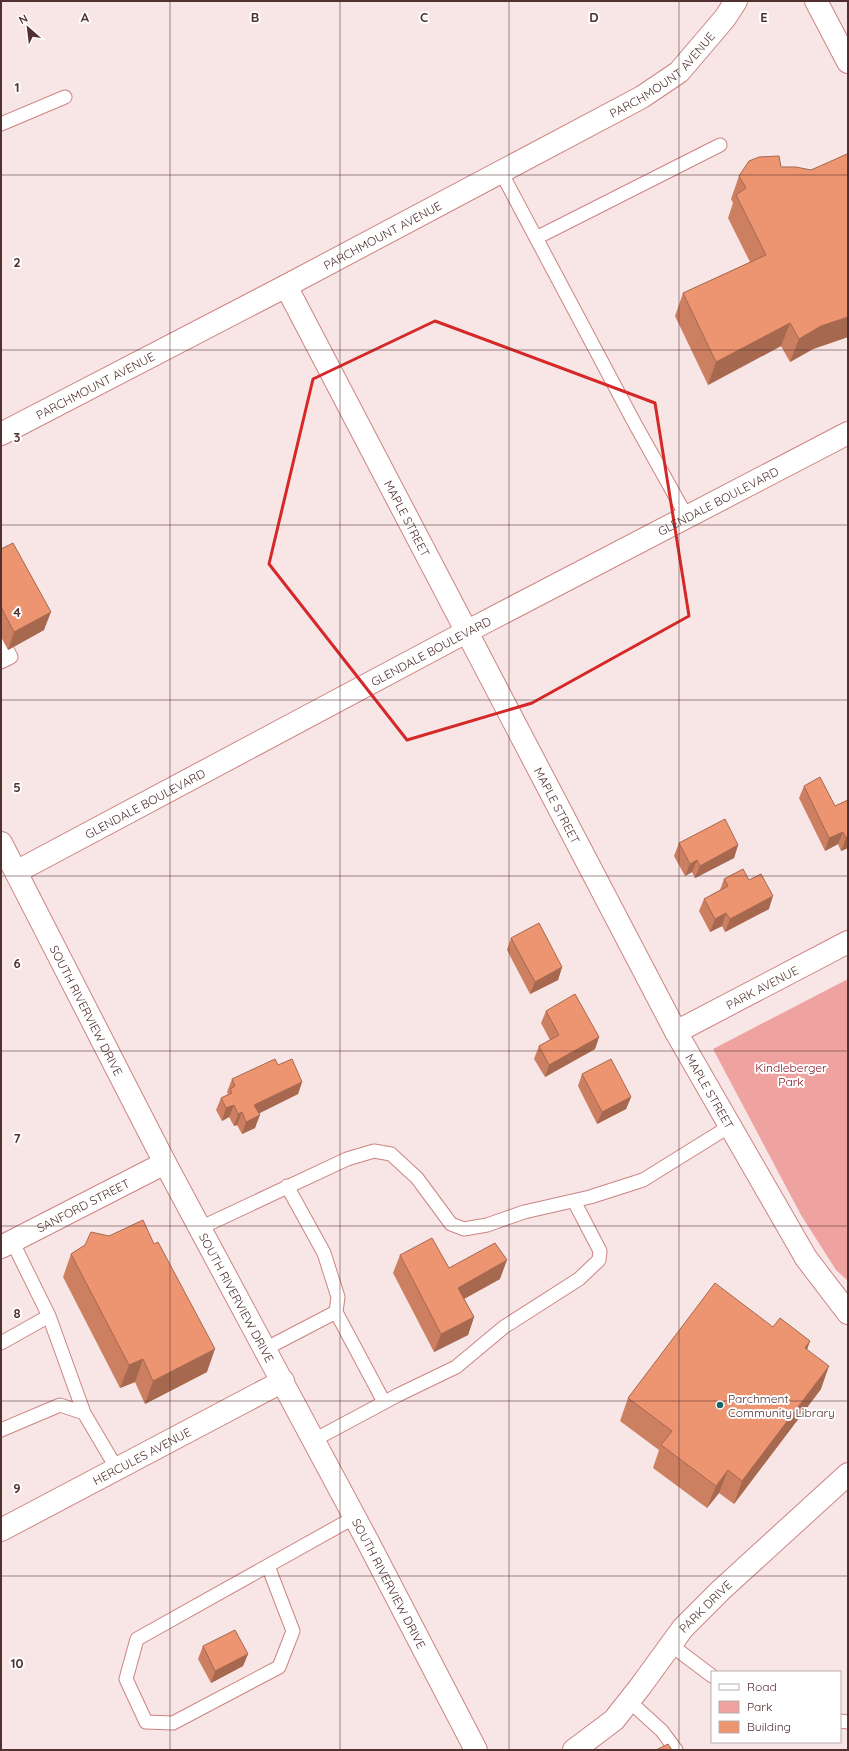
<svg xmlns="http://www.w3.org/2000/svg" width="849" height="1751" viewBox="0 0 849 1751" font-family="Quicksand,sans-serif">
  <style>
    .green { fill: #eea3a0 }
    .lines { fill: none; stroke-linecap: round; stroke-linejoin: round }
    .lane-casing { stroke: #cc8481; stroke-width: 15 }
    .street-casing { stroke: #cc8481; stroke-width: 24 }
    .secondary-casing { stroke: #cc8481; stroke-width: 24 }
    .lane { stroke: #fff; stroke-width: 13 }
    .street { stroke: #fff; stroke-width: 22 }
    .secondary { stroke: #fff; stroke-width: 22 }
    .wall { fill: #cc7f61 }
    .shaded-wall { fill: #a6684f }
    .building { fill: #ed9471; stroke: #a6684f }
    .marked { fill: none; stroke: #d62828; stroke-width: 3; stroke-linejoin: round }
    .grid { fill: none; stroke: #503130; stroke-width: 1; stroke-opacity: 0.55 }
    .poi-dot { fill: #18666c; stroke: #fff; stroke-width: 1.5 }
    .labels { text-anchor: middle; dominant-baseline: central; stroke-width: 4; stroke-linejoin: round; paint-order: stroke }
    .street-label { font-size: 12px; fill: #503130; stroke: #fff }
    .park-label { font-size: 12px; fill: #871521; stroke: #fff }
    .poi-label { font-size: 12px; fill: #503130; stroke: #fff; text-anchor: start }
    .grid-label { font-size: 13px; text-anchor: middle; font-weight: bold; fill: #503130; stroke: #fff; stroke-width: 4; stroke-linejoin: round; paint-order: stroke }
  </style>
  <rect width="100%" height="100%" fill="#f7e6e5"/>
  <path class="green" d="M848,979V1281L836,1270L801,1215L713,1049Z"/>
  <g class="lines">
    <g class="lane-casing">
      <path id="lane" d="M1,124L65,97
        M501,172L635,424L687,517
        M536,238L720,145
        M1,637L11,657L1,662
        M200,1228L347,1159L374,1151L391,1154L417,1178L451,1224L464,1229L487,1225L524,1212L590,1197L643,1180L730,1126
        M12,1241L49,1316L84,1413
        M336,1312L384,1402
        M1,1343L49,1316
        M265,1349L336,1312L338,1297L324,1253L287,1186
        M1,1430L60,1405L84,1413L117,1469
        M314,1440L398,1395L456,1367L504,1327L579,1279L599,1260L600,1251L574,1201
        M268,1566L293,1631L279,1667L173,1723L146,1722L126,1679L137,1639L355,1517
        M671,1645L712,1676
        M629,1701L662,1731L676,1750
        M840,1721L848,1722"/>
    </g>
    <g class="street-casing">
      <g id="street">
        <path d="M816,1L848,62"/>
        <path id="s1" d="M286,286L676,1032L806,1258L848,1313"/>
        <path id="s2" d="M1,434L286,286L642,97L679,72L725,18L736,1"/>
        <path id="s3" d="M16,872L466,632L848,433"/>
        <path id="s4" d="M676,1032L848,942"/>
        <path id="s5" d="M1,1247L165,1163"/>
        <path id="s6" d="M1,1530L283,1381"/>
        <path id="s7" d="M574,1750L614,1720L640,1687L683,1628L721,1590L848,1474"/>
      </g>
    </g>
    <g class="secondary-casing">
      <g id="secondary">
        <path id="s8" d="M1,843L165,1163L368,1542L476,1750"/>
      </g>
    </g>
    <use href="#lane" class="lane"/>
    <use href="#street" class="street"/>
    <use href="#secondary" class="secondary"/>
  </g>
  <path class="wall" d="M781,167L848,337L813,349L790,362L781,346L708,385L675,316L683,293L750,262L728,218L733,203L731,199L739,176Z
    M1,549L44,630L8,650L1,637Z
    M804,786L835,806L848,800V848L841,851L838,844L825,851L799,798Z
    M679,843L738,845L734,858L695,878L692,872L685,876L674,856Z
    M724,879L769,909L725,932L722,926L710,932L699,911L704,899L720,890Z
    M511,938L562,967L558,980L530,994L507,950Z
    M546,1011L599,1037L595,1049L545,1077L534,1059L539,1046L550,1040L541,1023Z
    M278,1065L302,1082L298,1094L259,1113L255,1128L242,1134L237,1125L234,1126L229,1117L222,1121L216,1110L221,1098L228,1094L227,1092L232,1079Z
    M582,1074L631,1097L626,1109L597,1124L578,1086Z
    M85,1245L207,1372L145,1404L135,1382L120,1388L63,1277L71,1254Z
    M400,1255L449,1268L500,1279L464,1299L474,1317L468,1335L434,1352L393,1273Z
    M773,1327L810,1341L807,1349L821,1389L734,1504L719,1493L707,1508L653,1468L659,1450L620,1421L628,1398Z
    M203,1646L248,1654L243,1666L211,1683L198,1659Z"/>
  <path class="shaded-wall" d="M848,317V337L813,349L790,362L799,339L821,326Z
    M790,323L781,346L708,385L716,362Z
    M51,612L44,630L8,650L14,632Z
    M843,832L838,844L825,851L829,838Z
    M848,834V848L841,851L846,838Z
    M738,845L734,858L695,878L700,866Z
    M697,860L692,872L685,876L690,864Z
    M773,896L769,909L725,932L730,919Z
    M726,913L722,926L710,932L715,919Z
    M562,967L558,980L530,994L535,982Z
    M599,1037L595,1049L545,1077L549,1065Z
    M302,1082L298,1094L250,1118L254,1105Z
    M631,1097L626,1109L597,1124L602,1112Z
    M234,1105L229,1117L222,1121L226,1108Z
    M242,1112L237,1125L234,1126L238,1114Z
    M260,1115L255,1128L242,1134L246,1122Z
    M507,1260L500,1279L451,1306L458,1288Z
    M474,1317L468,1335L434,1352L441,1334Z
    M810,1341L802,1364L805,1348Z
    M215,1349L207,1372L145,1404L153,1381Z
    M143,1359L135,1382L120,1388L129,1365Z
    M829,1366L821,1389L734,1504L742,1481Z
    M728,1470L719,1493L707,1508L716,1486Z
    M248,1654L243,1666L211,1683L215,1671Z"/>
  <path class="building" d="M847,154L848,156V317L821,326L799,339L790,323L716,362L683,293L766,255L736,195L746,188L739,176L749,161L759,157L779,156L781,167H796L811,170Z
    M13,543L51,612L14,632L1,607V549Z
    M820,777L835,806L848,800V837L846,838L843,832L829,838L804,786Z
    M725,819L738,845L700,866L697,860L690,864L679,843Z
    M743,869L749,880L761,874L773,896L730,919L726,913L715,919L704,899L728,886L724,879Z
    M539,923L562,967L535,982L511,938Z
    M575,994L599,1037L549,1065L539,1046L559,1035L546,1011Z
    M275,1059L278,1065L292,1059L302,1082L254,1105L260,1115L246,1122L242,1112L238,1114L234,1105L226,1108L221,1098L232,1093L230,1089L235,1086L232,1079Z
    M611,1059L631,1097L602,1112L582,1074Z
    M143,1220L154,1244L158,1242L215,1349L153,1381L143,1359L129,1365L71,1254L85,1245L91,1232L109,1236Z
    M432,1238L449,1268L495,1243L507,1260L458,1288L474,1317L441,1334L400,1255Z
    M715,1283L773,1327L780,1318L810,1341L805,1348L829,1366L742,1481L728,1470L716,1486L661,1445L672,1431L628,1398Z
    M235,1630L248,1654L215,1671L203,1646Z
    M668,1744L672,1750H656Z"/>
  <path class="marked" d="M435,321L655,403L689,616L532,703L407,740L269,564L313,379Z"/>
  <path class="grid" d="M170,1V1750M340,1V1750M509,1V1750M679,1V1750M1,175H848M1,350H848M1,525H848M1,700H848M1,876H848M1,1051H848M1,1226H848M1,1401H848M1,1576H848"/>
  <circle class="poi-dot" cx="720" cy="1405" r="4"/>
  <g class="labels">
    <g class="street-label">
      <text stroke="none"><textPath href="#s2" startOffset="754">PARCHMOUNT AVENUE</textPath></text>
      <text stroke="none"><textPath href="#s2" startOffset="430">PARCHMOUNT AVENUE</textPath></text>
      <text stroke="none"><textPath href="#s2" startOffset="106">PARCHMOUNT AVENUE</textPath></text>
      <text stroke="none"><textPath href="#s3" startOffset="794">GLENDALE BOULEVARD</textPath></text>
      <text stroke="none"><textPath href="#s1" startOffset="262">MAPLE STREET</textPath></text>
      <text stroke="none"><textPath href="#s3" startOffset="470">GLENDALE BOULEVARD</textPath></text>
      <text stroke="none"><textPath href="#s3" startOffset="146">GLENDALE BOULEVARD</textPath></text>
      <text stroke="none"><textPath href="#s1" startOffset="586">MAPLE STREET</textPath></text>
      <text stroke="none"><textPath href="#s4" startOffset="97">PARK AVENUE</textPath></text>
      <text stroke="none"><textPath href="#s8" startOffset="188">SOUTH RIVERVIEW DRIVE</textPath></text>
      <text stroke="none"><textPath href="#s1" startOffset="910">MAPLE STREET</textPath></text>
      <text stroke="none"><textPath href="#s5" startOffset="92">SANFORD STREET</textPath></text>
      <text stroke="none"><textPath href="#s8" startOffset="512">SOUTH RIVERVIEW DRIVE</textPath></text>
      <text stroke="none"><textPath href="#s6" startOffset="159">HERCULES AVENUE</textPath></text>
      <text stroke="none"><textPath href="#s8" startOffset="836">SOUTH RIVERVIEW DRIVE</textPath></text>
      <text stroke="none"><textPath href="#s7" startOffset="196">PARK DRIVE</textPath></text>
    </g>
    <g class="park-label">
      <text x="791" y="1067">Kindleberger<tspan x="791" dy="14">Park</tspan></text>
    </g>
    <g class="poi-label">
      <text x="728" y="1398">Parchment<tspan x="728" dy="14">Community Library</tspan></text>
    </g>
  </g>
  <g class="grid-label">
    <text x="85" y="22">A</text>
    <text x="255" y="22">B</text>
    <text x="424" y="22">C</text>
    <text x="594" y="22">D</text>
    <text x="764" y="22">E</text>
    <text x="17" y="92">1</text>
    <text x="17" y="267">2</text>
    <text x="17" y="442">3</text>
    <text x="17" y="617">4</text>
    <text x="17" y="792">5</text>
    <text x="17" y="968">6</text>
    <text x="17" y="1143">7</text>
    <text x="17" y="1318">8</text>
    <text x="17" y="1493">9</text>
    <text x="17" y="1668">10</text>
  </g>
  <rect width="849" height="1751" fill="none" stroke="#503130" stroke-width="4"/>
  <rect x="711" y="1671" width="130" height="72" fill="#ffffff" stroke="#b9adac"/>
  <rect x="719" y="1684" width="20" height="6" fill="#ffffff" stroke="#b9adac"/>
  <text x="747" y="1691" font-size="12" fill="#503130">Road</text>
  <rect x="719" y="1701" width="20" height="12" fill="#eea3a0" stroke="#b9adac"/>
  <text x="747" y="1711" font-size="12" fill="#503130">Park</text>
  <rect x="719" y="1721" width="20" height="12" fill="#ed9471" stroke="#b9adac"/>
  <text x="747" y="1731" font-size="12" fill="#503130">Building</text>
  <g transform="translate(28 28) rotate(332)" stroke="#ffffff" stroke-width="3" paint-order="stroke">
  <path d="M0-3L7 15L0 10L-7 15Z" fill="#503130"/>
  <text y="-6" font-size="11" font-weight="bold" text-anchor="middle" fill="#503130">N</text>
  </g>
</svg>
